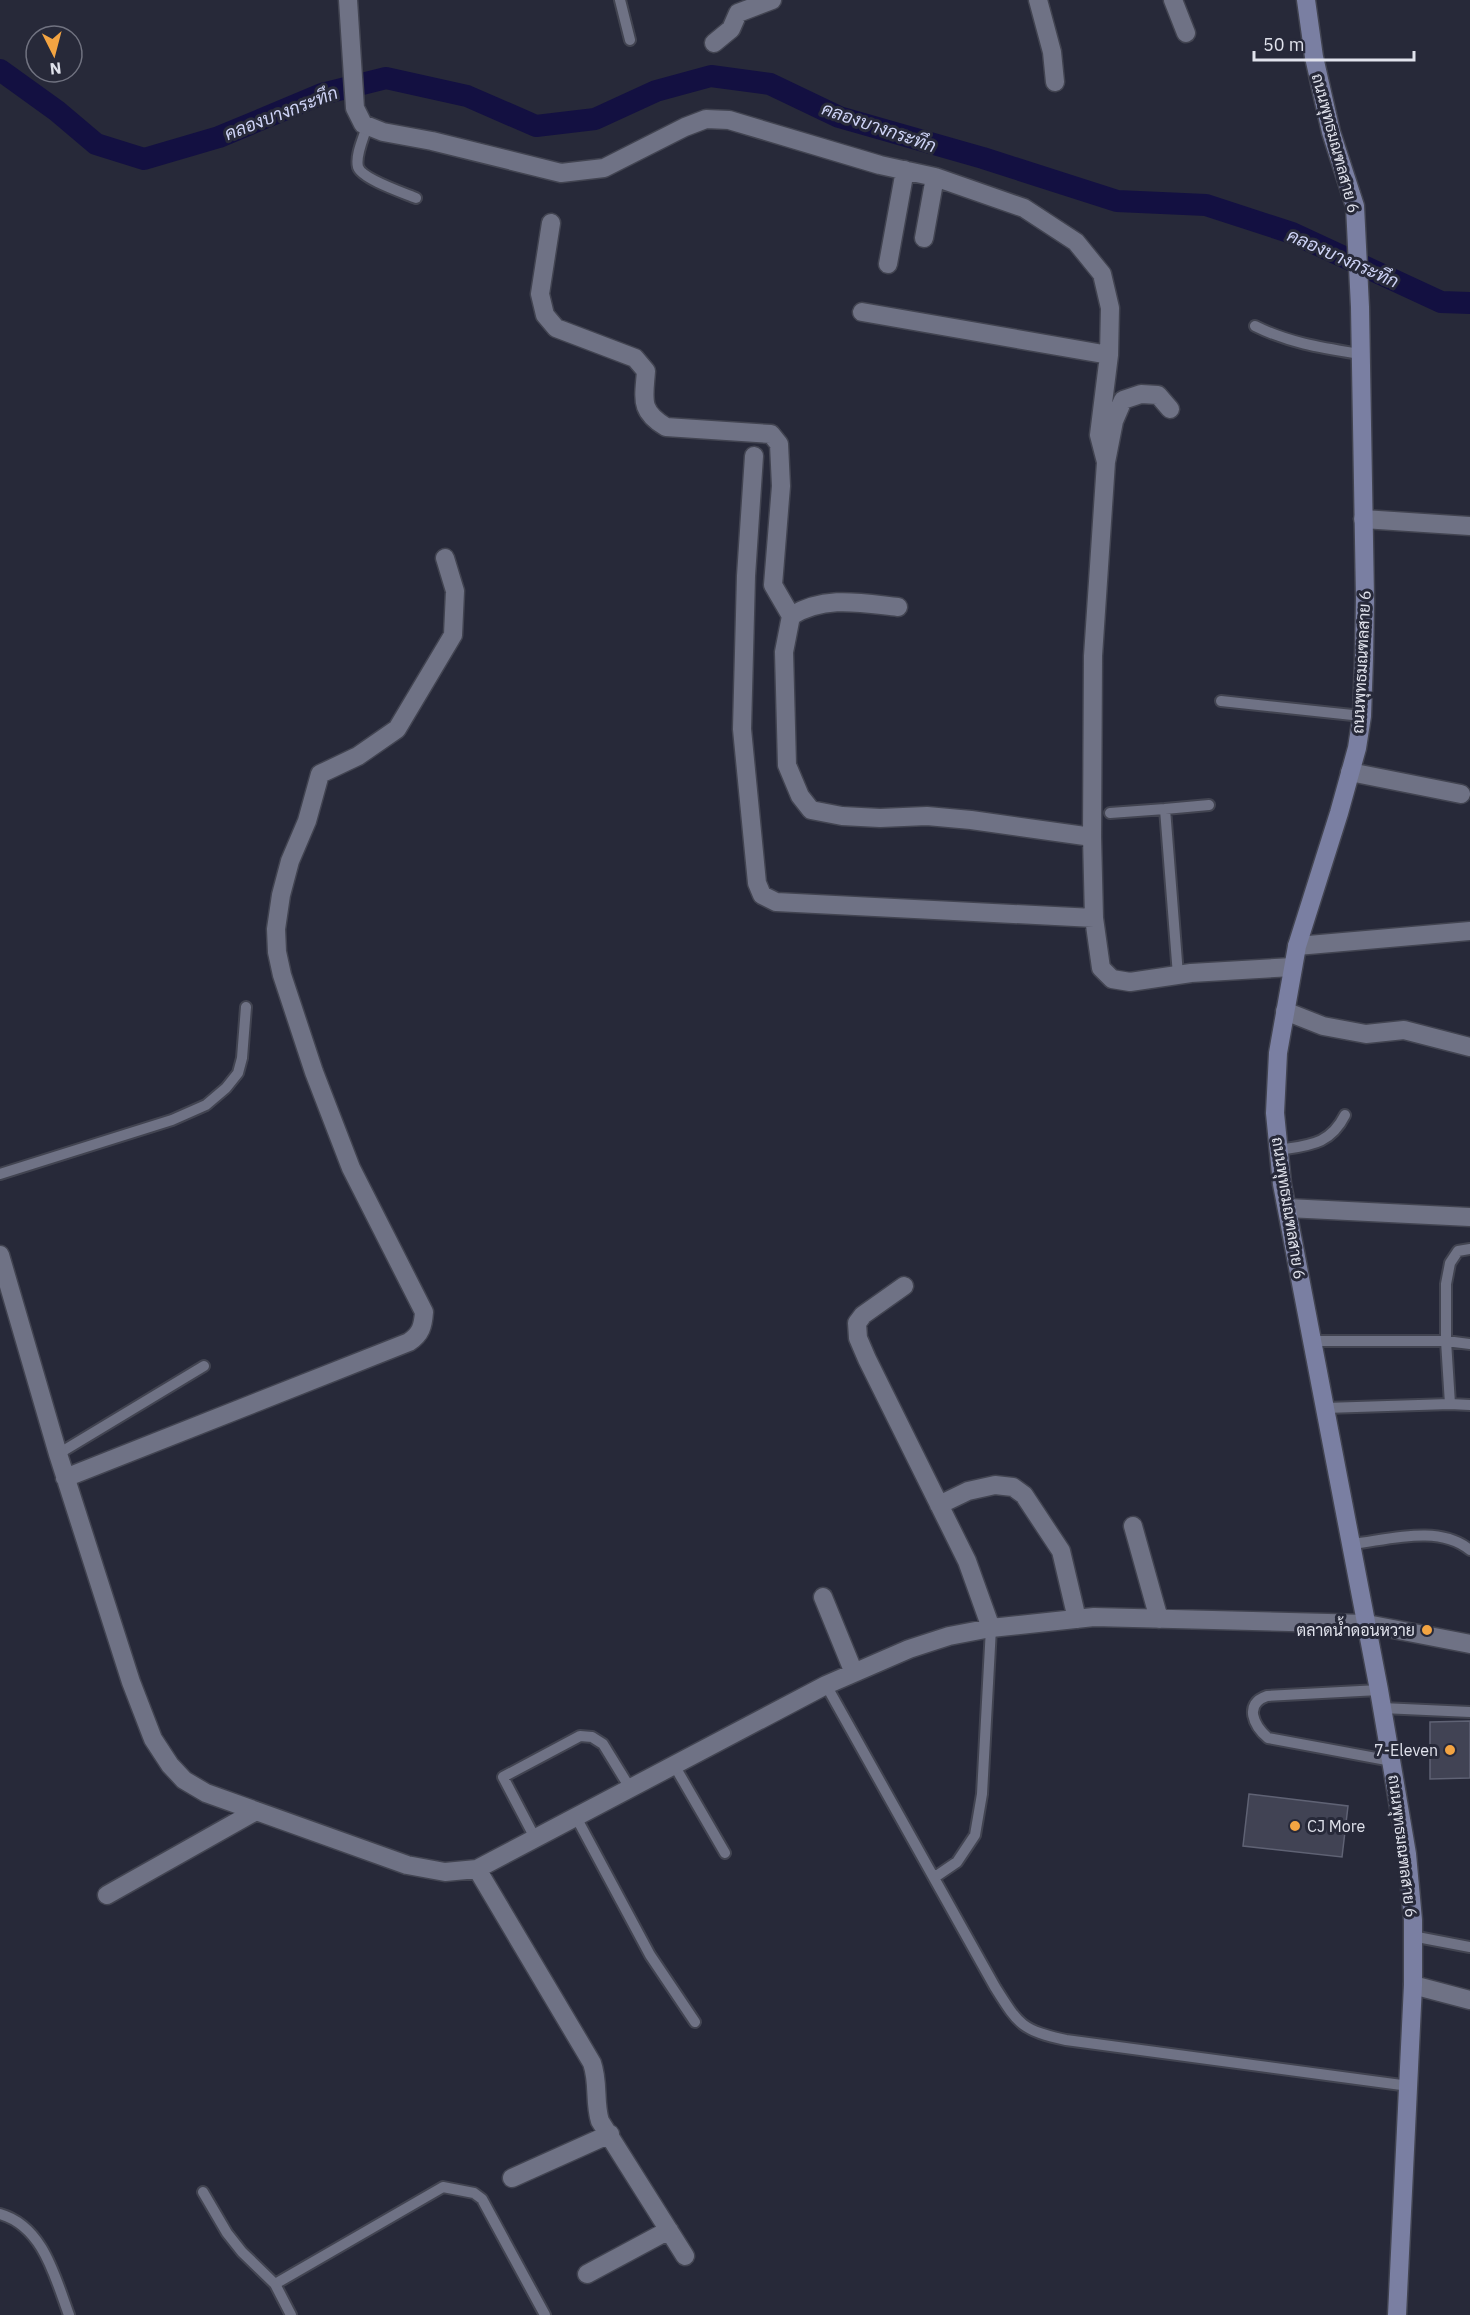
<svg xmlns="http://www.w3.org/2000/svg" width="1470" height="2315" viewBox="0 0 1470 2315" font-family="'IBM Plex Sans',Sarabun,sans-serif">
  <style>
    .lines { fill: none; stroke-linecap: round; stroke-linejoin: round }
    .canal { stroke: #131041; stroke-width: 22 }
    .building { fill: #414354; stroke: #5f6274; stroke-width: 1.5 }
    .lane-casing { stroke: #424451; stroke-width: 14 }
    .street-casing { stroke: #424451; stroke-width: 21 }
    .secondary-casing { stroke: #424451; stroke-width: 21 }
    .lane { stroke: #6f7285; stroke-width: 10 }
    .street { stroke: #6f7285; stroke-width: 18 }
    .secondary { stroke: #7a7fa2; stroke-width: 18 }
    .poi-dot { fill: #f3a442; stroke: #272939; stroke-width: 2 }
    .labels { text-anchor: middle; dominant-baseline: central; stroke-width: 6; stroke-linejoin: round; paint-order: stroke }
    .street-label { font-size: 16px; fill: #e0e2ec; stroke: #272939 }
    .poi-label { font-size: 16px; fill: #e0e2ec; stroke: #272939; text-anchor: end }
    .water-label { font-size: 18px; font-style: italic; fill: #ced3f6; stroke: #272939 }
  </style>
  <rect width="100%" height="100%" fill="#272939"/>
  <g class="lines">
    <path class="canal" d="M0,70L57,111L96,144L144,159L219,137L322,94L386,78L467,96L536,126L595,119L656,91L711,76L770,84L839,117L983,158L1117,201L1206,205L1292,233L1441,302L1470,303"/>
  </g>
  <path class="building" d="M1470,1721V1778L1430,1779V1722Z
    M1249,1794L1348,1806L1342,1857L1243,1846Z"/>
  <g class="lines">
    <g class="lane-casing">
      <path id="lane" d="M620,0L630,40
        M367,126C364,137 355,155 358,167C362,179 404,193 416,198
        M1255,326C1289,343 1323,348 1360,354
        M1221,701L1362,716
        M1165,809L1209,805
        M1110,813L1165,809L1178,975
        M1279,1150C1309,1145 1330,1145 1345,1115
        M0,1174L172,1120L206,1105L226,1088L238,1073L242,1058L246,1007
        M1313,1341H1446L1470,1344
        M1450,1404L1470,1405
        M1325,1408L1450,1404L1446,1341V1284L1450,1263L1458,1251L1470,1249
        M58,1454L204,1366
        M1352,1544C1388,1540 1439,1524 1470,1550
        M826,1685L995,1987C1019,2025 1021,2030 1066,2040L1409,2086
        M1379,1690L1267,1696C1243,1704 1254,1726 1268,1738L1392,1761
        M1382,1708L1470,1712
        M674,1765L725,1853
        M576,1817L650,1955L695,2022
        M535,1838L503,1777L580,1736L592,1737L603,1744L630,1788
        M935,1877L957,1862L975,1835L982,1794L991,1628
        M1412,1936L1470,1947
        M203,2192L227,2233L242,2252L275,2284
        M0,2214C43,2226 55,2277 69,2315
        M291,2315L275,2284L443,2187L474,2193L482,2199L545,2315"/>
    </g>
    <g class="street-casing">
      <path id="street" d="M348,0L355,108L363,124L383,132L432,141L561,173L604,168L685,127L706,119L729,120L880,165L935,177L1024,208L1076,242L1102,274L1110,308L1109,355L1099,435L1106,462
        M1038,0L1052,52L1055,82
        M1173,0L1186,33
        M714,43L731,29L738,13L772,0
        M551,223L540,294L545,315L556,328L635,358L646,371C644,399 639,411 666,427L771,434L779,444L781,486L773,585L791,616
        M924,238L935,177
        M888,264L905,170
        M862,312L1109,355
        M1170,409L1158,395L1141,394L1123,400L1114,421L1106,462L1093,656L1092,837L1094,918L1101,968L1112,979L1130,982L1191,973L1293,967
        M754,456L746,576L742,729L757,883L762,895L776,902L1094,918
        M1363,519L1470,526
        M898,607C861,603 825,595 791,616L784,652L787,765L800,796L811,810L842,816L880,818L927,816L971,820L1092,837
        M1350,772L1461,794
        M1297,946L1470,931
        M1285,1011L1323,1026L1366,1034L1404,1030L1470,1047
        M1287,1208L1470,1217
        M0,1255L58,1454L131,1682L153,1739L170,1765L184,1780L206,1793L407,1865L445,1872L477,1869L826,1685L909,1649L949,1636L991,1628L1094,1617L1367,1624L1470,1644
        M904,1286L863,1315L857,1323L858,1338L867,1359L967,1561L991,1628
        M65,1478L409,1342C421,1334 423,1326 424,1312L351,1168L314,1072L282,975L277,952L276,929L281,895L290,861L307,821L320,774L358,756L397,729L453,635L455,591L445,558
        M939,1505L968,1491L995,1485L1013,1487L1024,1495L1061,1551L1077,1619
        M1133,1526L1159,1619
        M823,1597L854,1673
        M477,1869L592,2063C599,2083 594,2102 600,2121L685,2256
        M107,1895L256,1811
        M1413,1985L1470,2000
        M512,2178L610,2134
        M587,2274L669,2230"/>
    </g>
    <g class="secondary-casing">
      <path id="secondary" d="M1306,0L1314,57L1331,132L1355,206L1360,307L1365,599L1364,659L1362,716L1357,748L1339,813L1297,946L1278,1053L1275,1113L1282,1184L1379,1690L1407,1854L1413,1920V1985L1397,2315"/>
    </g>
    <use href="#lane" class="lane"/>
    <use href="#street" class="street"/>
    <use href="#secondary" class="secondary"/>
  </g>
  <g class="poi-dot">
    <circle cx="1427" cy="1630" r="6"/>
    <circle cx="1450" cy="1750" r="6"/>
    <circle cx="1295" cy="1826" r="6"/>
  </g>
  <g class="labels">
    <g class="street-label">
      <text transform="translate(1336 143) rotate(75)">ถนนพุทธมณฑลสาย 6</text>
      <text transform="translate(1361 662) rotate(-87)">ถนนพุทธมณฑลสาย 6</text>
      <text transform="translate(1289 1208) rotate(81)">ถนนพุทธมณฑลสาย 6</text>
      <text transform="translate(1403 1846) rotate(83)">ถนนพุทธมณฑลสาย 6</text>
    </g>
    <g class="poi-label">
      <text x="1415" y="1630">ตลาดน้ำดอนหวาย</text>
      <text x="1438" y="1750">7-Eleven</text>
      <text x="1307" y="1826" text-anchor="start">CJ More</text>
    </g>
    <g class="water-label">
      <text transform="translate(281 113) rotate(-21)">คลองบางกระทึก</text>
      <text transform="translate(879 127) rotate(19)">คลองบางกระทึก</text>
      <text transform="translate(1343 258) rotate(24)">คลองบางกระทึก</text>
    </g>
  </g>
  <g transform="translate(54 54) rotate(174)"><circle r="28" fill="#272939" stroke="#717381" stroke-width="1.5"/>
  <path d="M0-4.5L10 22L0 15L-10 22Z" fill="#f3a442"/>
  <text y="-9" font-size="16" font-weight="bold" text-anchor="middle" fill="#e0e2ec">N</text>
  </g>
  <path d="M1254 51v9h160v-9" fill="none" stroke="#e0e2ec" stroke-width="3"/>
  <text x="1263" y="51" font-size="18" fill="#e0e2ec" stroke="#272939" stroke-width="4.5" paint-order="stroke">50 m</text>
</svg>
